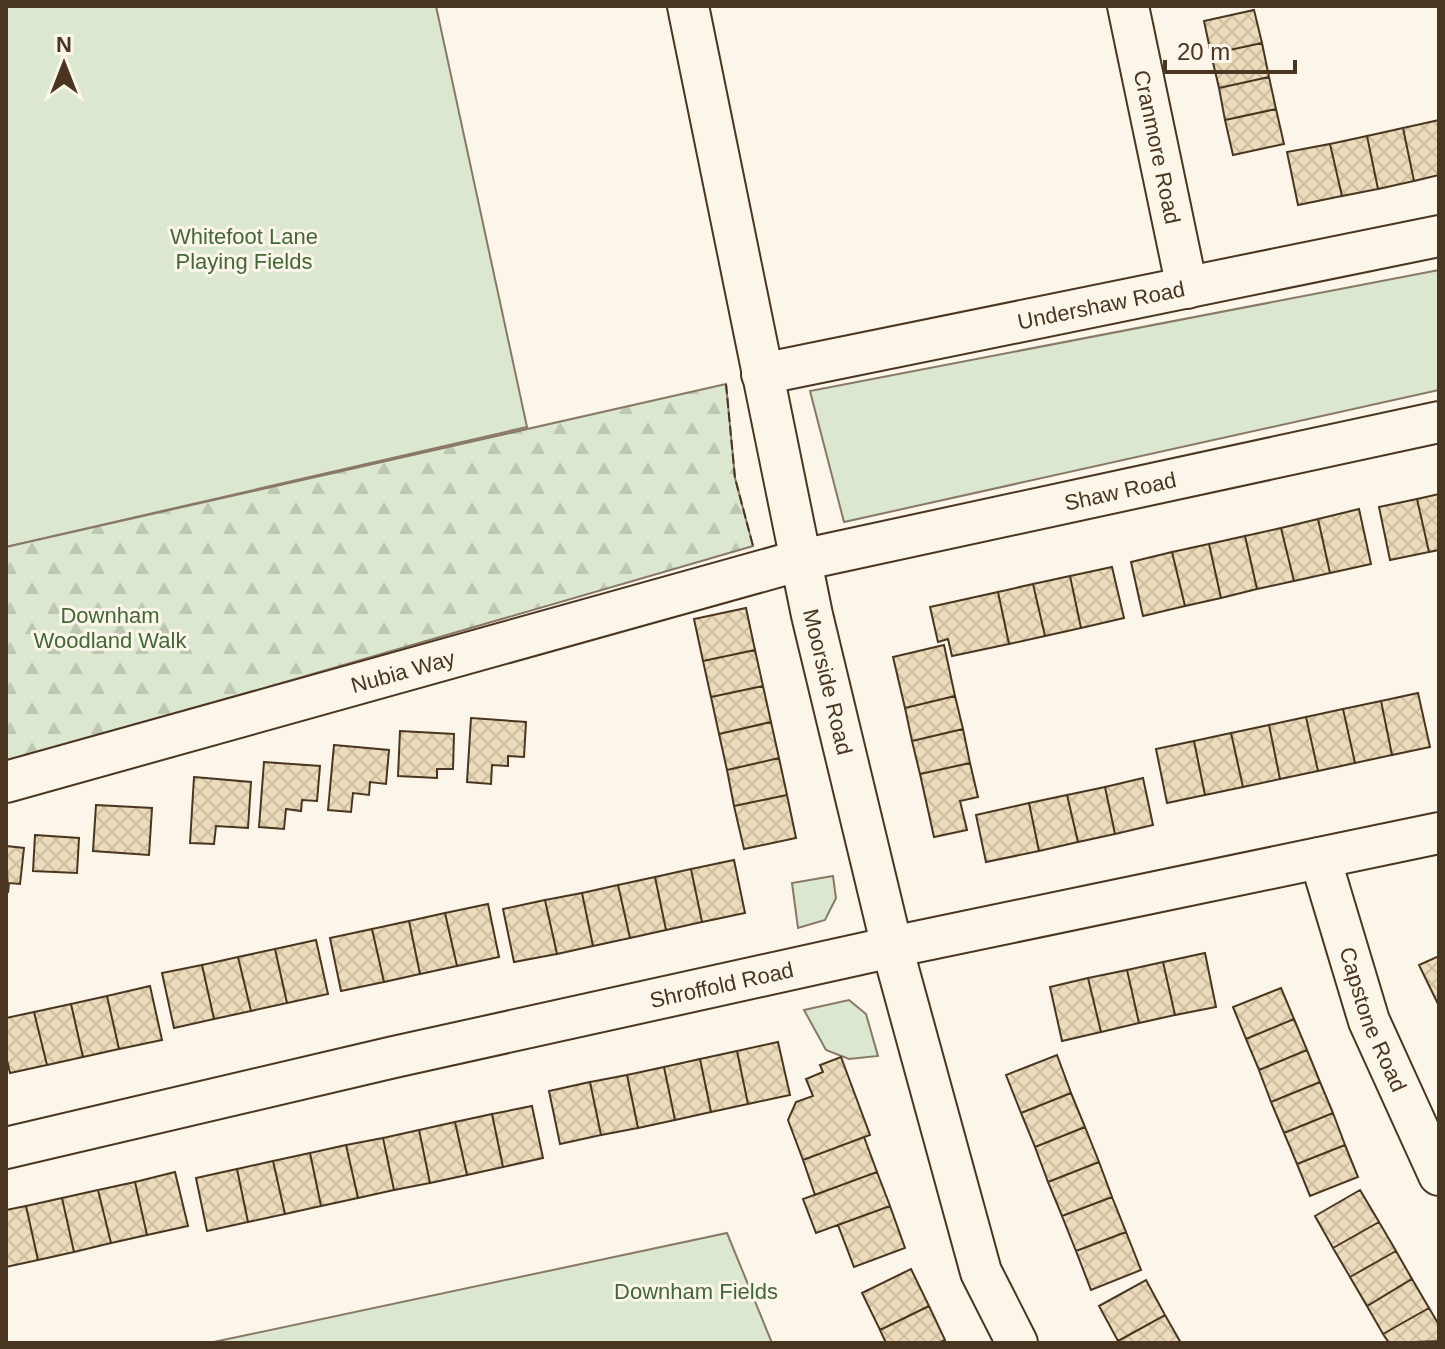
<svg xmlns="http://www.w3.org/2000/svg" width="1445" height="1349" viewBox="0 0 1445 1349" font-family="Arial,sans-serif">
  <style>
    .green { fill: #dce7d0; stroke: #887966; stroke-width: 2 }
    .forest { fill: url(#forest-firs); stroke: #887966; stroke-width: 2 }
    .building { fill: url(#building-cross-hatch); stroke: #4a3520; stroke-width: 2 }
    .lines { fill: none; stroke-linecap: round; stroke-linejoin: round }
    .street-casing { stroke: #4a3520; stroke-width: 44 }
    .street { stroke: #fbf6e9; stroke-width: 40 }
    .fence { stroke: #4a3520; stroke-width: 2; stroke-dasharray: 10 4; stroke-linecap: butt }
    .labels { text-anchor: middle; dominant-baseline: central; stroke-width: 6; stroke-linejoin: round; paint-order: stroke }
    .street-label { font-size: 22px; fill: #4a3520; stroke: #fbf6e9 }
    .park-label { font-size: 22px; fill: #436837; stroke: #fbf6e9 }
  </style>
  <defs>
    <pattern id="forest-firs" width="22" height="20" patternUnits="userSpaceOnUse" patternTransform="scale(2)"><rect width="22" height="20" fill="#dce7d0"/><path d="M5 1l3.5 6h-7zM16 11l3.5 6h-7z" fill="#bec7b2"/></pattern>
    <pattern id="building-cross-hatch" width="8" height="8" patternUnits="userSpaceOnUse" patternTransform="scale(2)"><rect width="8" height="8" fill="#ecdcbc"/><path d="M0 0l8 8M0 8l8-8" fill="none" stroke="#ccbda1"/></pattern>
  </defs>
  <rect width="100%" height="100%" fill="#fbf6e9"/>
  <path class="green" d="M6,6H436L527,427L6,547Z
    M1439,270V390L844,522L810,391Z
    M833,876L836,898L825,920L798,928L792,883Z
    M849,1000L866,1014L878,1056L849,1059L826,1050L804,1010Z
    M727,1233L772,1343H209Z"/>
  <path class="forest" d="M726,384L735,478L753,546L6,763V547Z"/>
  <path class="building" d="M1254,10L1262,43L1211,54L1204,21Z
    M1262,43L1269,77L1219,88L1211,54Z
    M1269,77L1276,109L1225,120L1219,88Z
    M1276,109L1284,144L1233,155L1225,120Z
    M1439,120V175L1414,181L1403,128Z
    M1403,128L1414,181L1378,189L1367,136Z
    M1367,136L1378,189L1342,196L1330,144Z
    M1330,144L1342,196L1298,205L1287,152Z
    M1439,494V550L1429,552L1417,499Z
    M1417,499L1429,552L1390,560L1379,507Z
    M1359,509L1371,564L1330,573L1318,519Z
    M1318,519L1330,573L1294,581L1281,528Z
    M1281,528L1294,581L1257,589L1245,536Z
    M1245,536L1257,589L1221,598L1209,544Z
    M1209,544L1221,598L1185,606L1172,552Z
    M1172,552L1185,606L1143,616L1131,562Z
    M1112,567L1124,618L1081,628L1070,576Z
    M1070,576L1081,628L1045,636L1033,584Z
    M1033,584L1045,636L1009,644L998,592Z
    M998,592L1009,644L952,656L948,639L938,642L930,607Z
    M746,608L755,650L703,661L694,619Z
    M944,645L955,696L905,708L893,657Z
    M755,650L763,686L711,697L703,661Z
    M763,686L771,722L719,734L711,697Z
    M1418,693L1430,747L1392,755L1381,701Z
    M955,696L963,729L912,741L905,708Z
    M1381,701L1392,755L1355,763L1343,709Z
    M1343,709L1355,763L1318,771L1306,717Z
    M1306,717L1318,771L1280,779L1269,725Z
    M471,718L526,722L524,757L508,756V766L492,765L491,784L467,782Z
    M771,722L779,758L727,770L719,734Z
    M1269,725L1280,779L1243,787L1231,733Z
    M963,729L970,763L920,774L912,741Z
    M400,731L454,734L453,769H437V778L398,776Z
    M1231,733L1243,787L1205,795L1194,741Z
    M1194,741L1205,795L1167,803L1156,749Z
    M334,745L389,750L386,784L370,782L369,795L353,793L351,812L328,810Z
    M779,758L787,795L734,806L727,770Z
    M264,762L320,766L317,801L302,800L301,811L286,809L284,829L259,827Z
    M970,763L978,797L960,801L967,830L934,837L920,774Z
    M194,777L251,782L248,828L216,826L214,844L190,843Z
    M1143,778L1153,825L1115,834L1105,787Z
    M1105,787L1115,834L1078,842L1067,795Z
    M787,795L796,838L744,849L734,806Z
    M1067,795L1078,842L1039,851L1029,803Z
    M1029,803L1039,851L986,862L976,815Z
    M96,805L152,808L149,855L93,851Z
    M35,835L79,838L77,873L33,871Z
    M6,846L24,848L20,884L9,883L8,893Z
    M734,860L745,913L702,922L691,869Z
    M691,869L702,922L666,930L655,877Z
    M655,877L666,930L630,938L618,885Z
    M618,885L630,938L593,946L582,893Z
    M582,893L593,946L557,954L545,900Z
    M545,900L557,954L514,962L503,909Z
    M488,904L499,957L457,966L445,913Z
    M445,913L457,966L420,974L409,921Z
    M409,921L420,974L384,982L372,929Z
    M372,929L384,982L341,991L330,938Z
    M316,940L328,994L287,1003L275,949Z
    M275,949L287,1003L251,1011L238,957Z
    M1205,953L1216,1007L1175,1015L1163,962Z
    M1439,956V1006L1419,965Z
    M238,957L251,1011L214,1019L202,965Z
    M1163,962L1175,1015L1139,1023L1127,970Z
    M202,965L214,1019L174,1028L162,973Z
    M1127,970L1139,1023L1101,1032L1088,978Z
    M1088,978L1101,1032L1062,1041L1050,987Z
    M150,986L162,1040L119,1049L107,996Z
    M1281,988L1294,1019L1246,1039L1233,1007Z
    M107,996L119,1049L83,1057L71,1004Z
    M71,1004L83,1057L47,1065L34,1012Z
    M34,1012L47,1065L10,1073L6,1056V1018Z
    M1294,1019L1307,1050L1259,1070L1246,1039Z
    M778,1042L790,1095L748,1104L737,1051Z
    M1307,1050L1320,1082L1271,1102L1259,1070Z
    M737,1051L748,1104L711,1112L700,1059Z
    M1057,1055L1071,1093L1021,1113L1006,1075Z
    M841,1057L870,1135L803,1160L788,1120L796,1102L813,1096L806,1079L823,1072L820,1065Z
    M700,1059L711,1112L675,1120L664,1067Z
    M664,1067L675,1120L638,1128L627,1075Z
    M627,1075L638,1128L601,1135L590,1082Z
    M590,1082L601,1135L560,1144L549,1091Z
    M1320,1082L1333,1113L1284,1133L1271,1102Z
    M1071,1093L1085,1127L1035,1147L1021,1113Z
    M532,1106L543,1158L503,1167L492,1114Z
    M1333,1113L1345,1145L1297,1164L1284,1133Z
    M492,1114L503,1167L467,1175L455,1122Z
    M455,1122L467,1175L430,1183L419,1130Z
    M1085,1127L1099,1162L1048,1182L1035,1147Z
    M419,1130L430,1183L394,1190L383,1138Z
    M864,1137L877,1172L815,1195L803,1160Z
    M383,1138L394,1190L358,1198L346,1145Z
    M346,1145L358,1198L321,1206L310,1153Z
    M1345,1145L1358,1177L1310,1196L1297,1164Z
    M310,1153L321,1206L285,1214L273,1161Z
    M273,1161L285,1214L248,1222L237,1169Z
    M1099,1162L1112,1197L1062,1216L1048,1182Z
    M237,1169L248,1222L207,1231L196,1178Z
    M175,1172L188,1226L147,1235L135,1182Z
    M877,1172L890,1206L816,1233L803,1199Z
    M135,1182L147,1235L111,1243L98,1190Z
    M98,1190L111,1243L74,1252L62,1198Z
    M1360,1190L1379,1222L1333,1248L1315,1216Z
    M1112,1197L1126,1232L1076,1251L1062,1216Z
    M62,1198L74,1252L38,1260L26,1206Z
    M26,1206L38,1260L6,1267V1210Z
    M890,1206L905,1248L854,1267L838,1225Z
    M1379,1222L1396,1251L1350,1277L1333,1248Z
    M1126,1232L1141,1270L1091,1290L1076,1251Z
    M1396,1251L1412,1279L1367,1306L1350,1277Z
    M911,1269L929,1306L880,1330L862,1293Z
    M1412,1279L1429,1308L1383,1334L1367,1306Z
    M1146,1280L1165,1315L1118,1341L1099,1306Z
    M929,1306L945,1340L939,1343H886L880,1330Z
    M1429,1308L1439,1325V1341L1389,1343L1383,1334Z
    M1165,1315L1181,1343H1119L1118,1341Z"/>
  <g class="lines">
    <g class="street-casing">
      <g id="street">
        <path id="s1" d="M688,6L812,615L892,947L981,1272L1017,1343"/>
        <path id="s2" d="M1128,6L1187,288"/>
        <path id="s3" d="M762,374L1439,236"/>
        <path id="s4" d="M6,782L801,560L1439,422"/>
        <path id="s5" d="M1320,858L1369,1021L1439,1175"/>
        <path id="s6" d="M6,1148L394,1057L892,947L1439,833"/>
      </g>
    </g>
    <use href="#street" class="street"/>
    <path class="fence" d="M726,384L735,478L753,546"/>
  </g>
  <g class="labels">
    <g class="street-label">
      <text stroke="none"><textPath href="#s2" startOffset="144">Cranmore Road</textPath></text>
      <text stroke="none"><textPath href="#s3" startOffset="346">Undershaw Road</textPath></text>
      <text stroke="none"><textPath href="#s4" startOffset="1152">Shaw Road</textPath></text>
      <text stroke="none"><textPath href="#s4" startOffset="412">Nubia Way</textPath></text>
      <text stroke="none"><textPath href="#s1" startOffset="690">Moorside Road</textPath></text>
      <text stroke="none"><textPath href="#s6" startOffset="734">Shroffold Road</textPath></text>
      <text stroke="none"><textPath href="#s5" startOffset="170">Capstone Road</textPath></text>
    </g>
    <g class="park-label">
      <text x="244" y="236">Whitefoot Lane<tspan x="244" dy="25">Playing Fields</tspan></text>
      <text x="110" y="615">Downham<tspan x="110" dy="25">Woodland Walk</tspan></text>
      <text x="696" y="1291">Downham Fields</text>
    </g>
  </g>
  <rect width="1445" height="1349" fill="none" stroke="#4a3520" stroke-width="16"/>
  <g transform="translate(64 64)" stroke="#fbf6e9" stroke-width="6" paint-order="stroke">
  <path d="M0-6L14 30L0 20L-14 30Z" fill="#4a3520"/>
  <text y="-12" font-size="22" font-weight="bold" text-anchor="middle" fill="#4a3520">N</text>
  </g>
  <path d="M1165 60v12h130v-12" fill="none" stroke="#4a3520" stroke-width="4"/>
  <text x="1177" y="60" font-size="24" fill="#4a3520" stroke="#fbf6e9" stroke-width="6" paint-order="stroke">20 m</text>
</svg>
